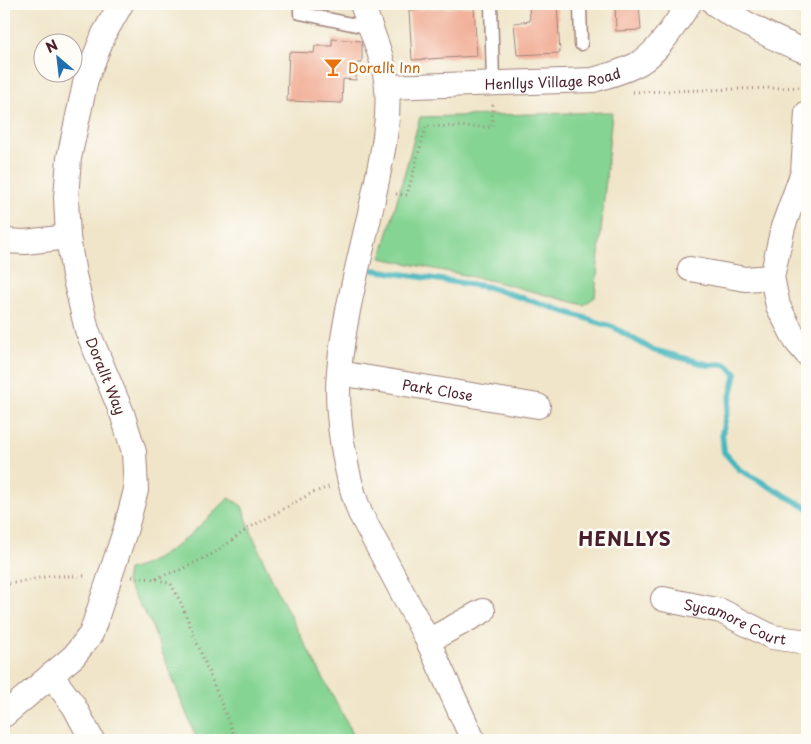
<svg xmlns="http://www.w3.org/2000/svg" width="811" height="744" viewBox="0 0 811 744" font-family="'Playpen Sans',sans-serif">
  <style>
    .green { fill: #85d493; stroke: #687a5f }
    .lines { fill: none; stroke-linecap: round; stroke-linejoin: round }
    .stream { stroke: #45b5bd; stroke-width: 6 }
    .building { fill: #f0a58b }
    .service-casing { stroke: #9d827a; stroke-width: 15 }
    .minor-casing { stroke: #9d827a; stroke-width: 26 }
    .path { stroke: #9d827a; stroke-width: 3; stroke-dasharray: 1 4; stroke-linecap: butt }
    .service { stroke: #fff; stroke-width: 12 }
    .minor { stroke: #fff; stroke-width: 24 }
    .labels { text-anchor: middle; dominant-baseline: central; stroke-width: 5; stroke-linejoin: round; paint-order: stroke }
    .food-label { font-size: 14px; fill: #c56008; stroke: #fdfcf7; text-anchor: start }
    .street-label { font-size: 14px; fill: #4a1f2b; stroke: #fdfcf7 }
    .district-label { font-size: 19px; font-weight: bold; letter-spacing: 1px; fill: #4a1f2b; stroke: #fdfcf7 }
  </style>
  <rect width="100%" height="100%" fill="#fdfcf7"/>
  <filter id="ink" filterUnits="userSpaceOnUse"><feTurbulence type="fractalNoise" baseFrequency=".02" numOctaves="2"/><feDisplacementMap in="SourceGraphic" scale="10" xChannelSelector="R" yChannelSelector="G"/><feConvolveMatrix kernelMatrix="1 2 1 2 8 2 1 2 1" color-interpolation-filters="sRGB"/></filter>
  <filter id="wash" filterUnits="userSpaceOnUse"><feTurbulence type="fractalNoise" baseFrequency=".0096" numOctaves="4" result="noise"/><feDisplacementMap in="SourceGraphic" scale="20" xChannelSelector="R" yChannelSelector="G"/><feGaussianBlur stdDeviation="1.12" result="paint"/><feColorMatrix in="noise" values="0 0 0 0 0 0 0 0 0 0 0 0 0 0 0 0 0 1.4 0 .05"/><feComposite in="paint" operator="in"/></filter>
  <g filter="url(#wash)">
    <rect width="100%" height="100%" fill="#f0e5c9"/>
    <path class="green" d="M612,112L595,297L584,305L493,281L381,258L420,117Z
      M229,498L242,506C270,588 317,663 356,740H197L150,622L126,583L128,570C168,561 200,525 229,498Z"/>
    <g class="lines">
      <path class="stream" d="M374,270L488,287L613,327L653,350L709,365L725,364L736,373L722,433L724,452L739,469L807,508"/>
    </g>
    <g id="blocks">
      <path class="building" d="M529,4H557L560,53L517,55L514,23L530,21Z
        M615,4H639L641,30L616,31Z
        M474,6L477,56L412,60L409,10Z
        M332,39L361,41L362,46V63H357L356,80L343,79L342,103L287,101L289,52L314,53L315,46H332Z"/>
    </g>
  </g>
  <g filter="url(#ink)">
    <use href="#blocks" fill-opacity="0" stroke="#9d827a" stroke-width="1"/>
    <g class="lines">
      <g class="service-casing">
        <path id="service" d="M300,4V13L370,28
          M491,4L493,83
          M580,4L581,44"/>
      </g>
      <g class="minor-casing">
        <g id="minor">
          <path d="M362,4C371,31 384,58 387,87C390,127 380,165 372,204C360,259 344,315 339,371C335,413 345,475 360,513L428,641L473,740"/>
          <path d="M715,4C743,24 775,39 807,52"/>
          <path id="s1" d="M387,87L593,80C609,75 627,71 641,62C659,51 677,21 689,4"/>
          <path d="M807,113L803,172L783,227L772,277L778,306L796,341L807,354"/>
          <path d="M4,241L25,242L68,237"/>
          <path d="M690,269L745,279L772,277"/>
          <path id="s2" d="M339,373L538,406"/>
          <path id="s3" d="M663,599L721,611L772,637L807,642"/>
          <path d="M428,641L483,611"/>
          <path d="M51,675L74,706L92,740"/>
          <path d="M4,715L74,656L91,634L126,528L136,490L134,452L122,413L87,330L74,275L68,237L66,198L69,158L86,79L104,34L121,4"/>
        </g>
      </g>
      <path class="path" d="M633,92L807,87
        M396,194L407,195L426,126L492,127L493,104
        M132,577L156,579L171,584L181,603L236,740
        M156,578L180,570L214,553L249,528L312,493L329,487
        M4,585L49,576H88"/>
      <use href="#service" class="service"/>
      <use href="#minor" class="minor"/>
    </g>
  </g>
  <defs>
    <g id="bar-bare" transform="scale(1.5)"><path d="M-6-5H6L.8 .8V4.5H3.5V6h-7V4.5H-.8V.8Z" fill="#e8710a" stroke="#fdfcf7" stroke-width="2.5" paint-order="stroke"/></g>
  </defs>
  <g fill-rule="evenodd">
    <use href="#bar-bare" x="333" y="67"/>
  </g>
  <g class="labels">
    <g class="food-label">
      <text x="348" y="67">Dorallt Inn</text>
    </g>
    <g class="street-label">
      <text stroke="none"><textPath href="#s1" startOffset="166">Henllys Village Road</textPath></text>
      <text transform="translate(106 376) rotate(68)">Dorallt Way</text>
      <text stroke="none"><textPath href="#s2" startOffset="100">Park Close</textPath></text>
      <text stroke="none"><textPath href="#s3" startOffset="76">Sycamore Court</textPath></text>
    </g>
    <g class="district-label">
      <text x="625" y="538">HENLLYS</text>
    </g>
  </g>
  <rect width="811" height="744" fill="none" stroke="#fdfcf7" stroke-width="20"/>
  <g transform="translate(58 58) rotate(332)"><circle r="24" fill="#fdfcf7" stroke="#b5a4a5"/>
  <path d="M0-4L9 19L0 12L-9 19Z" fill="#1f6fb2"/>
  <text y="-8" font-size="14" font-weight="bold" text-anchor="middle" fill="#4a1f2b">N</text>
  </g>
</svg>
